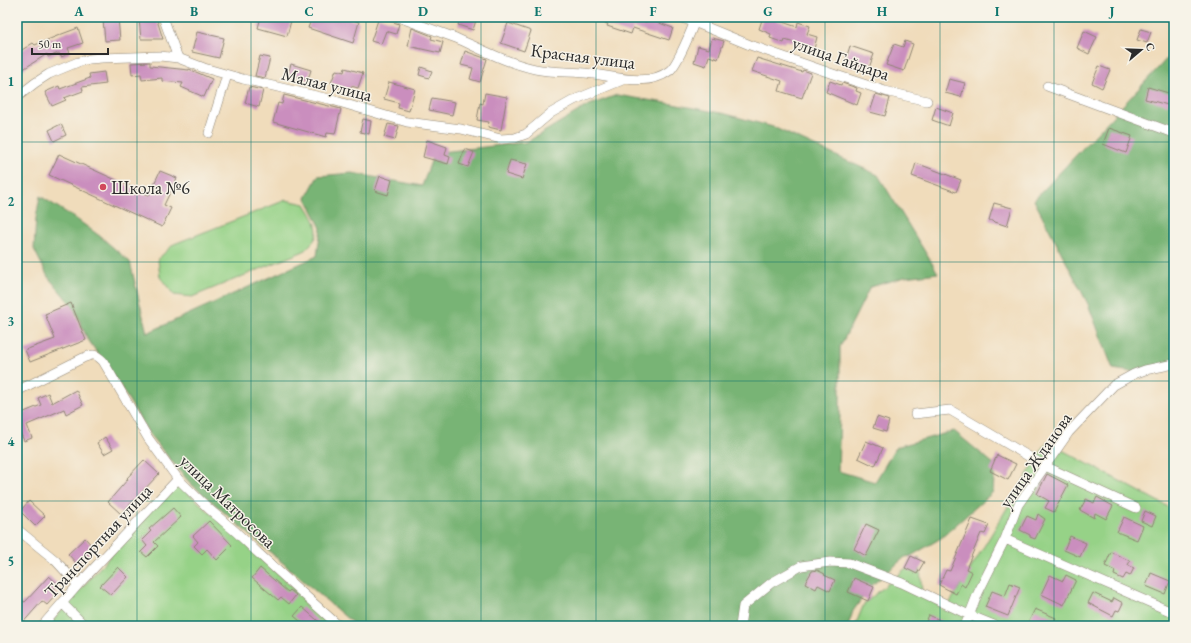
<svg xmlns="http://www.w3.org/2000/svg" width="1191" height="643" viewBox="0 0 1191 643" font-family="'EB Garamond',serif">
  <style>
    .green { fill: #96d287; stroke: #607e59 }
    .forest { fill: #78b474; stroke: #527050 }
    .building { fill: #ca8ebe }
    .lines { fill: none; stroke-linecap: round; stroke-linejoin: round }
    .street-casing { stroke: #8e8473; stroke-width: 10 }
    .street { stroke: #fff; stroke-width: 9 }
    .grid { fill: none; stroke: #0f766e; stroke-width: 1; stroke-opacity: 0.55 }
    .poi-dot { fill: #d1495b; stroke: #f7f3e8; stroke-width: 1.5 }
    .labels { text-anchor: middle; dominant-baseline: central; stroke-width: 3; stroke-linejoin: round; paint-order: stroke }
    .street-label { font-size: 18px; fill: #2b2b2b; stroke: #f7f3e8 }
    .poi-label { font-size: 18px; fill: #2b2b2b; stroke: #f7f3e8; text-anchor: start }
    .neatline { fill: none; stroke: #0f766e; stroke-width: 1.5 }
    .grid-label { font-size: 13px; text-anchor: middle; font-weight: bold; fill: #0f766e }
  </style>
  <rect width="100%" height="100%" fill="#f7f3e8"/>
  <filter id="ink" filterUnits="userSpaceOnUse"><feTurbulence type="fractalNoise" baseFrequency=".025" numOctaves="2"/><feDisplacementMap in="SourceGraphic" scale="8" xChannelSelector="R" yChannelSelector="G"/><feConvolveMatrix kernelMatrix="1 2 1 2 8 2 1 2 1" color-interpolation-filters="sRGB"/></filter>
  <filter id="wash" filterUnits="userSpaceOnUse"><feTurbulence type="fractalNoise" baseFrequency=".012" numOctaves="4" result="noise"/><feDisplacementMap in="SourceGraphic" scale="16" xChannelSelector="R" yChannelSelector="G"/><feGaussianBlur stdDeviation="0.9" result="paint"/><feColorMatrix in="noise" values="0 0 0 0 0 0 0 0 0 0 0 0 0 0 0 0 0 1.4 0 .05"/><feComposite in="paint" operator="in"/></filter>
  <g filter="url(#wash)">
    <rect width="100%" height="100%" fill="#f0dcbb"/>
    <path class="green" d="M286,200L305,204C311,214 321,227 315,239C312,243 307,248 304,251L192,297L174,295L160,277L158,259L174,244Z
      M1047,442L1174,510V622L1173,626H855L864,604L919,557L922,592L945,611Z
      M176,482L337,626H48Z"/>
    <path class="forest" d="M1174,51V366L1145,374L1113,369L1088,304L1034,200Z
      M617,95L672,104L726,114L773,127L878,175L938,273L905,277L870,287L840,347V414L838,471L875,482L896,447L954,431L995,465L993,492L941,538L911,556L905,557L871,586L853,611L848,626H356L190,483L149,434L121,387L87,338L74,308L48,277L34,249L36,218L40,196L75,218L101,237L130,262L147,333L317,256L321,228L306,198L318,176L352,173L422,186L434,153L527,142L587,106Z"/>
    <g id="blocks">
      <path class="building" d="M156,17L163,39H141L139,19Z
        M261,17H292L287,36L258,28Z
        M312,17H343L359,22L353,43L308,28Z
        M379,17L399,24L396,34L386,31L381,44L371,41Z
        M461,17H477L473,30L458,25Z
        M591,17H631L646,22L648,19L673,28L669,40L633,28L631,34L607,26L608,24L591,19Z
        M763,17H768L797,27L798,22L810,26L807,34L817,37L814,49L785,40L784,43L770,38L771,34L759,29Z
        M118,18L120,40L105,41L103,20Z
        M508,23L531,31L524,51L501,43Z
        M78,28L83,43L68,48L70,53L61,57L59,53L48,57L47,54L17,73V53L33,43L35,45L62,34Z
        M412,28L432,36L431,39L443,42L440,53L408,46Z
        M1141,29L1151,32L1147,43L1137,40Z
        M1084,31L1097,37L1089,54L1077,48Z
        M197,32L224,38L219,58L192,52Z
        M712,38L724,41L718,59L709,56L706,66L694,62L698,46L709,49Z
        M905,41L913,44L904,71L886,65L894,44L903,47Z
        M850,46L874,54L869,68L854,63L853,68L844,65Z
        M465,51L487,59L480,82L470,79L473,68L461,65Z
        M260,56L270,58L265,78L255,76Z
        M757,58L802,72L803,70L811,73L802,98L779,91L782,81L752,71Z
        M150,62V66L189,70V69L212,79L204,97L181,87L183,83L162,81V78L142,80L141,74L132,75L131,63Z
        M291,64L311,70L308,80L288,74Z
        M1099,66L1110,70L1102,88L1092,83Z
        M421,67L432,71L429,78L419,75Z
        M345,68L363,73L358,88L351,86L349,89L331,83L336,70L344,72Z
        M104,72L106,84L82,87L83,91L64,98L66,100L52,106L45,92L59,86L60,89L90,78L89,74Z
        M949,79L965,83L961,97L945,93Z
        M830,81L841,85L842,83L857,88L856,91L861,93L857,105L826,92Z
        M389,82L415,89L409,111L398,108L399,103L384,99Z
        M249,87L263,90L259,107L245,103Z
        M1148,87L1172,94L1168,105L1145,99Z
        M485,93L507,97L501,130L488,127L489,122L477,120L480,103L483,104Z
        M876,94L890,98L885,116L870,112Z
        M284,95L341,109L335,134L327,133L326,137L273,122L278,103L282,104Z
        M432,98L455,102L452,115L429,110Z
        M936,107L953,113L949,126L932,120Z
        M363,119L371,121L369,134L360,132Z
        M61,124L66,135L54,141L49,130Z
        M388,124L399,126L395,140L384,137Z
        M1109,128L1132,136L1126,153L1103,144Z
        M427,140L447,147L445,155L450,157L448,164L423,157Z
        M465,149L474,152L468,167L459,164Z
        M59,154L149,195L160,171L177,178L164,205L171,208L162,227L49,175Z
        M510,160L527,164L522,179L506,174Z
        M916,163L961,180L956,192L912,176Z
        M380,176L392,180L388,195L375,191Z
        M994,203L1012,208L1007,226L989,220Z
        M71,303L86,340L30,362L25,350L55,339L45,314Z
        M76,390L83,405L66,414L64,409L27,425L32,438L24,441L17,425V415L41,405L38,398L48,393L52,403Z
        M877,417L889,421L886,432L873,428Z
        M105,437L113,449L104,454L97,443Z
        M866,441L883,448L875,466L858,458Z
        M997,455L1016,464L1008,480L990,471Z
        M144,460L159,474L121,514L108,502L128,479L127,478Z
        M1047,474L1068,485L1054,512L1045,508L1049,501L1037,494Z
        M1097,497L1113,506L1106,519L1095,513L1094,518L1080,510L1086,499L1094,503Z
        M29,501L45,516L35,526L20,511Z
        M173,508L181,517L154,542L158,546L147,557L141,552L147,546L142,540L151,531L149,529Z
        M1145,511L1156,516L1152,526L1141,521Z
        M1038,514L1045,519L1035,539L1030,537V535L1020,530L1027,516L1036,520Z
        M1124,517L1143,526L1137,540L1117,532Z
        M972,519L989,525L985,534L981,533L966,569L972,572L965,587L961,584L956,594L939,585L946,570L950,571Z
        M209,521L232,545L217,560L207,549L202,554L194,546L198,542L193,536Z
        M866,524L879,530L866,556L854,549Z
        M1070,536L1086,543L1080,557L1064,550Z
        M85,538L94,548L77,564L68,554Z
        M1111,552L1130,561L1128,565L1134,568L1130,576L1126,574L1123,579L1114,575L1115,571L1105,566Z
        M911,556L924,562L917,574L905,568Z
        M118,567L128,577L111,595L100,586Z
        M260,568L288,592L290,590L296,595L289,604L281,597L278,600L252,578Z
        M817,570L825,574L824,575L835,580L830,591L818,585L816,589L805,583L812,571Z
        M1151,573L1170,581L1165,594L1146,586Z
        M1050,575L1063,581L1066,575L1076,580L1064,605L1041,594Z
        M49,576L58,584L53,590L57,594L47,605L42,601L20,626H17V608L23,601L25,602Z
        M854,578L874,587L868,601L848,592Z
        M1010,583L1020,587L1008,616L985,607L992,591L1005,596Z
        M1093,593L1112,602L1114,598L1123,603L1119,611L1116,610L1113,616L1088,603Z
        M302,607L324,626H306L294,616Z
        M1035,609L1056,618L1052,626H1034L1028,623Z
        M929,615L952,626H924Z"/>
    </g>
  </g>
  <g filter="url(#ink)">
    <use href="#blocks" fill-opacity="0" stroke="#8e8473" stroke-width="1"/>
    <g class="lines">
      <g class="street-casing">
        <path id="street" d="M163,17L178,58
          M398,17C417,24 437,31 456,38C481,49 507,63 535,69C554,73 573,71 593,74C617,77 648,87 669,71C677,66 693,27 696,17
          M678,17L694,22L750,45L833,74L885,91L927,101
          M1047,86L1174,133
          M17,97L35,83L49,74L78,62L90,59L102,58L160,56L178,58L204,68L243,79L329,99L349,105L407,122L461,129L501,139L515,138L526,134L551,113L574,100L625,79
          M209,133L227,75
          M17,391L83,358C92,354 95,353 103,361L148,438L178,479L209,509L236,532L257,552L339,626
          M915,414L950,410L1045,466L1136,508
          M17,529L55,560L78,585
          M1005,539L1174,613
          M62,603L85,626
          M42,626L78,585L178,479
          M740,626L743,606L771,583L801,566L830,562L849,563L902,583L969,615L996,626
          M965,626L978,593L1005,539L1018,505L1069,432L1114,385L1134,374L1145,370L1174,364"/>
      </g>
      <use href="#street" class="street"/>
    </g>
  </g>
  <path class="grid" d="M137,17V626M251,17V626M366,17V626M481,17V626M596,17V626M710,17V626M825,17V626M940,17V626M1054,17V626M17,142H1174M17,262H1174M17,381H1174M17,501H1174"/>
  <circle class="poi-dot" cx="103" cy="187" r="4"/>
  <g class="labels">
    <g class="street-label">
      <text transform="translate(583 56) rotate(7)">Красная улица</text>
      <text transform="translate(841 58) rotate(19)">улица Гайдара</text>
      <text transform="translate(327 84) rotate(14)">Малая улица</text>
      <text transform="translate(1035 460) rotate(-55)">улица Жданова</text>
      <text transform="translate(228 501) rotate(44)">улица Матросова</text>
      <text transform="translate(98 541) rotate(-47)">Транспортная улица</text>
    </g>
    <g class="poi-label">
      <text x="111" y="187">Школа №6</text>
    </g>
  </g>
  <rect width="1191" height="643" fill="none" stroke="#f7f3e8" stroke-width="44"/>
  <g transform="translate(1141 50) rotate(71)" stroke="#f7f3e8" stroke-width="3" paint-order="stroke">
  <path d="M0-3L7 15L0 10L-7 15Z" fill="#2b2b2b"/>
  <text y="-6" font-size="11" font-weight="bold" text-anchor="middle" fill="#2b2b2b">С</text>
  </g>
  <path d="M32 48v6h76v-6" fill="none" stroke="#2b2b2b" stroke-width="2"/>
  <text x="38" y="48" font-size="12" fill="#2b2b2b" stroke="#f7f3e8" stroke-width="3" paint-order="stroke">50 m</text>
  <rect x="22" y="22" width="1147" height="599" class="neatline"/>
  <g class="grid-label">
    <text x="79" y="16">A</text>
    <text x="194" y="16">B</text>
    <text x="309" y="16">C</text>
    <text x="423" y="16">D</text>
    <text x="538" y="16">E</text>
    <text x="653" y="16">F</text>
    <text x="768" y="16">G</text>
    <text x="882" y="16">H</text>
    <text x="997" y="16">I</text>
    <text x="1112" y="16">J</text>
    <text x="11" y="86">1</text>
    <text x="11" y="206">2</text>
    <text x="11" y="326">3</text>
    <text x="11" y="446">4</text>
    <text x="11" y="566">5</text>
  </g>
</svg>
